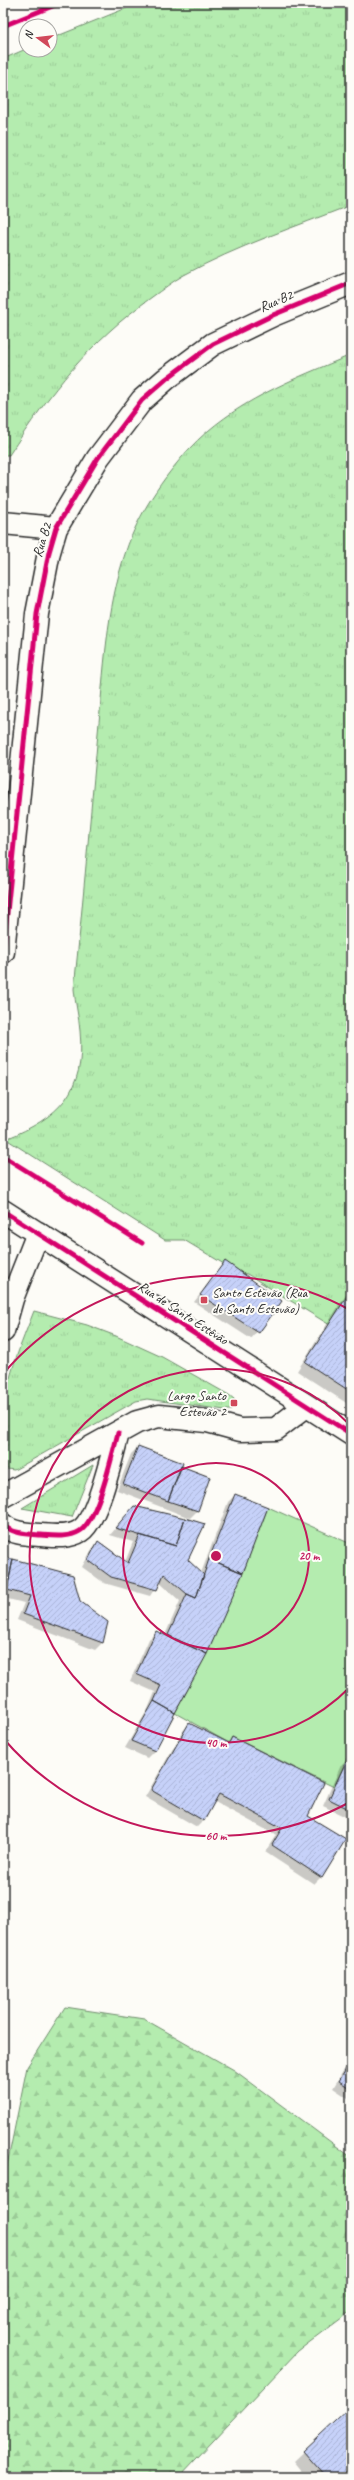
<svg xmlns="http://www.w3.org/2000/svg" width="354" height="2480" viewBox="0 0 354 2480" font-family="Caveat,sans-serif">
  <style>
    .grass { fill: url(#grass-tufts); stroke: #708c6d }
    .forest { fill: url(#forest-firs); stroke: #708c6d }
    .green { fill: #b4ecaf; stroke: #708c6d }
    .shadow { fill: #0003 }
    .building { fill: url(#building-hatch); stroke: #2b2b2b }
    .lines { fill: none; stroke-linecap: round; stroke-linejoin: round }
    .minor-casing { stroke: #2b2b2b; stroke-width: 25 }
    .minor { stroke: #fdfcf7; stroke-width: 22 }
    .cycleway-casing { stroke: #fdfcf7; stroke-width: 8 }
    .cycleway { stroke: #d6006c; stroke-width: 5 }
    .ring { fill: none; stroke: #c2185b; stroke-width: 2 }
    .poi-dot { fill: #d1495b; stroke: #fdfcf7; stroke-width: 1.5 }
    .labels { text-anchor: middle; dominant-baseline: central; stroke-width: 4; stroke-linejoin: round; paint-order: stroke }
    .street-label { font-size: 14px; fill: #2b2b2b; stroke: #fdfcf7 }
    .poi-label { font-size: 14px; fill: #2b2b2b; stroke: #fdfcf7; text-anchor: start }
    .centre { fill: #c2185b; stroke: #fdfcf7; stroke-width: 2 }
    .ring-label { font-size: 12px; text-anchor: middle; font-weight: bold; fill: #c2185b; stroke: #fdfcf7; stroke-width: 4; stroke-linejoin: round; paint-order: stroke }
  </style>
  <defs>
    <pattern id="grass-tufts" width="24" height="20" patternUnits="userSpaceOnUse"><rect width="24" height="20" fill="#b4ecaf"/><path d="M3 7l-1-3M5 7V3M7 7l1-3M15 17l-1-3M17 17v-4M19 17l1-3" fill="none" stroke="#9bcb97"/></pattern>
    <pattern id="forest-firs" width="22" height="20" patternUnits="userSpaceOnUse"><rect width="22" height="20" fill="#b4ecaf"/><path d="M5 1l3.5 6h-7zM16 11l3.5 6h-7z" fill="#9bcb97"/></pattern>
    <pattern id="building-hatch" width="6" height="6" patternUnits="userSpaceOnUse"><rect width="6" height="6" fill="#c6d1f9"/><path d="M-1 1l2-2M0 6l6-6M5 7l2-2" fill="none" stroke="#aab4d6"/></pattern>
  </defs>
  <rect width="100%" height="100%" fill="#fdfcf7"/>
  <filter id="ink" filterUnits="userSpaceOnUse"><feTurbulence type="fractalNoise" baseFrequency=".025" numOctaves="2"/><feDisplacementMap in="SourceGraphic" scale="8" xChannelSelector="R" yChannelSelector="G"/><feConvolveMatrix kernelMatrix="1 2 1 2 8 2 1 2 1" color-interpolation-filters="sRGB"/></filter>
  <g filter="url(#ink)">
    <path class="grass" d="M139,3H351V205C295,227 237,246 184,275C173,281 162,290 152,297C89,342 51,391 9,455H3V59L26,49L50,50V39Z
      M351,355V1338L247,1274L239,1273L184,1240H165L6,1139C59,1117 86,1092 80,1031C79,1017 75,1003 74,989C83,904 90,819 98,733C104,672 106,609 126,551C138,514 163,478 189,449C233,402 293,379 351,355Z
      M34,1311L87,1325L116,1336L162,1357L229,1395L234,1399L235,1404L231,1410H225L147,1399L136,1401L23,1465L14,1470L7,1469C2,1458 3,1448 3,1436C3,1385 16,1357 34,1311Z
      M93,1465L72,1517L22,1508Z"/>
    <path class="forest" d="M65,2007L144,2019L234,2070L351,2157V2311L298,2351L179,2477H3V2185L27,2067Z"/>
    <path class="green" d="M268,1507L351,1544V1750L334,1787L232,1737L229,1743L175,1713C211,1646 241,1578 268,1507Z"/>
    <path class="shadow" d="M225,1263L281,1301L251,1339L194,1302Z
      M351,1287V1406L297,1371Z
      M138,1447L179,1467L209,1478L197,1511L190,1518L117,1490L131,1454Z
      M235,1495L242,1572L206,1654L154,1751L147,1758L125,1748L148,1709L155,1692L130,1681L149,1639L156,1632L165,1635L180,1601L159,1582L150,1596L104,1583L82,1567L92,1549L98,1542L125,1562L133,1542L110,1535L128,1514L201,1573L228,1502Z
      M3,1560H13L72,1576L80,1602L107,1623L102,1643L95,1650L17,1620L24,1603L4,1598L3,1605Z
      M190,1724L227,1743L232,1738L307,1817L321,1877L314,1884L265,1852L276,1835L213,1801L204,1820L197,1827L145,1797L183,1731Z
      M348,1758L351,1759V1816L348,1818L323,1806L341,1765Z
      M351,2058V2100L333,2088Z
      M351,2407V2477H307L294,2461Z"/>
    <path class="building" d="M225,1261L282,1301L259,1333L200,1295Z
      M351,1290V1392L305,1362Z
      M138,1446L183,1463L168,1501L123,1484Z
      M181,1466L210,1477L198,1511L168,1501Z
      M235,1494L268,1507L243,1573L209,1559Z
      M134,1506L185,1518L176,1546L115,1528Z
      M185,1518L205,1524L188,1560L204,1575L196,1598L187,1594L164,1574L157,1590L111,1577L88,1560L98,1541L128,1563L140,1535L176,1546Z
      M3,1559H13L3,1609Z
      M13,1559L73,1575L80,1601L108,1622L103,1643L23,1614L30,1596L7,1590Z
      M209,1559L243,1573L207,1654L168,1635L187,1594L196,1598Z
      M156,1631L207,1654L175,1713L154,1701L161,1685L136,1674Z
      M154,1701L175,1713L155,1751L131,1741Z
      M189,1723L229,1743L232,1737L324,1783L308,1816L346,1839L322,1878L272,1845L282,1828L219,1794L204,1821L151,1790Z
      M348,1757L351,1758V1810L329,1799Z
      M351,2061V2089L339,2081Z
      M351,2406V2477H326L303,2451Z"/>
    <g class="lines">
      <g class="minor-casing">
        <path id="minor" d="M3,523L56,528
          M3,952L37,614L49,552L56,528L98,458L142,400L166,379L213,344L273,315L351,283
          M3,1211L351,1434
          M3,1331L12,1299L38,1233
          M3,1496L137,1422L159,1416L207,1421L240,1430L276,1429L306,1406
          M3,1525C13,1534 28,1534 41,1535C53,1536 69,1538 80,1531C98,1520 112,1455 118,1433"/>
      </g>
      <use href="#minor" class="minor"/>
      <g class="cycleway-casing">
        <path id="cycleway" d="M3,26L60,3
          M3,952L37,614L49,552L56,528L98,458L142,400L166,379L213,344L273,315L351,283
          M3,1156L142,1243
          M3,1211L351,1434
          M3,1525C13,1534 28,1534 41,1535C53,1536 69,1538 80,1531C98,1520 112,1455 118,1433"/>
      </g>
      <use href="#cycleway" class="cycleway"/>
    </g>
  </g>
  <g class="ring">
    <circle cx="216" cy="1556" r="93"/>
    <path d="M351 1686A187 187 0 1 1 351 1426"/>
    <path d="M350 1802A280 280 0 0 1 3 1738M3 1374A280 280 0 0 1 350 1310"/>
  </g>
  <g class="poi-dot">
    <rect x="200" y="1296" width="8" height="8" rx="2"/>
    <rect x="230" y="1399" width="8" height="8" rx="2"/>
  </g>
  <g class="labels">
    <g class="street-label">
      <text transform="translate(276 301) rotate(-23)">Rua B2</text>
      <text transform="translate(42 540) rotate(-72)">Rua B2</text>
      <text transform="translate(183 1313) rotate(33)">Rua de Santo Estêvão</text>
    </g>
    <g class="poi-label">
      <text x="212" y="1292">Santo Estevão (Rua<tspan x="212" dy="16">de Santo Estevão)</tspan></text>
      <text x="226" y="1395" text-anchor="end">Largo Santo<tspan x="226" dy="16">Estevão 2</tspan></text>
    </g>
  </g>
  <circle cx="216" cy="1556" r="6" class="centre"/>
  <g class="ring-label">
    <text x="309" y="1560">20 m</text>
    <text x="216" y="1747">40 m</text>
    <text x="216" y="1840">60 m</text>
  </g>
  <rect width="354" height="2480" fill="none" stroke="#fdfcf7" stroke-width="16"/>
  <rect x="8" y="8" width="338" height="2464" fill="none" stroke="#2b2b2b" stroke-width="1.5" filter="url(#ink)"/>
  <g transform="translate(38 38) rotate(285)"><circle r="19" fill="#fdfcf7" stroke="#a9a8a5"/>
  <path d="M0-3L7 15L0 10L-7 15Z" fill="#d1495b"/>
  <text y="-6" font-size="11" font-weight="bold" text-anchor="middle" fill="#2b2b2b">N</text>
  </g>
</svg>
